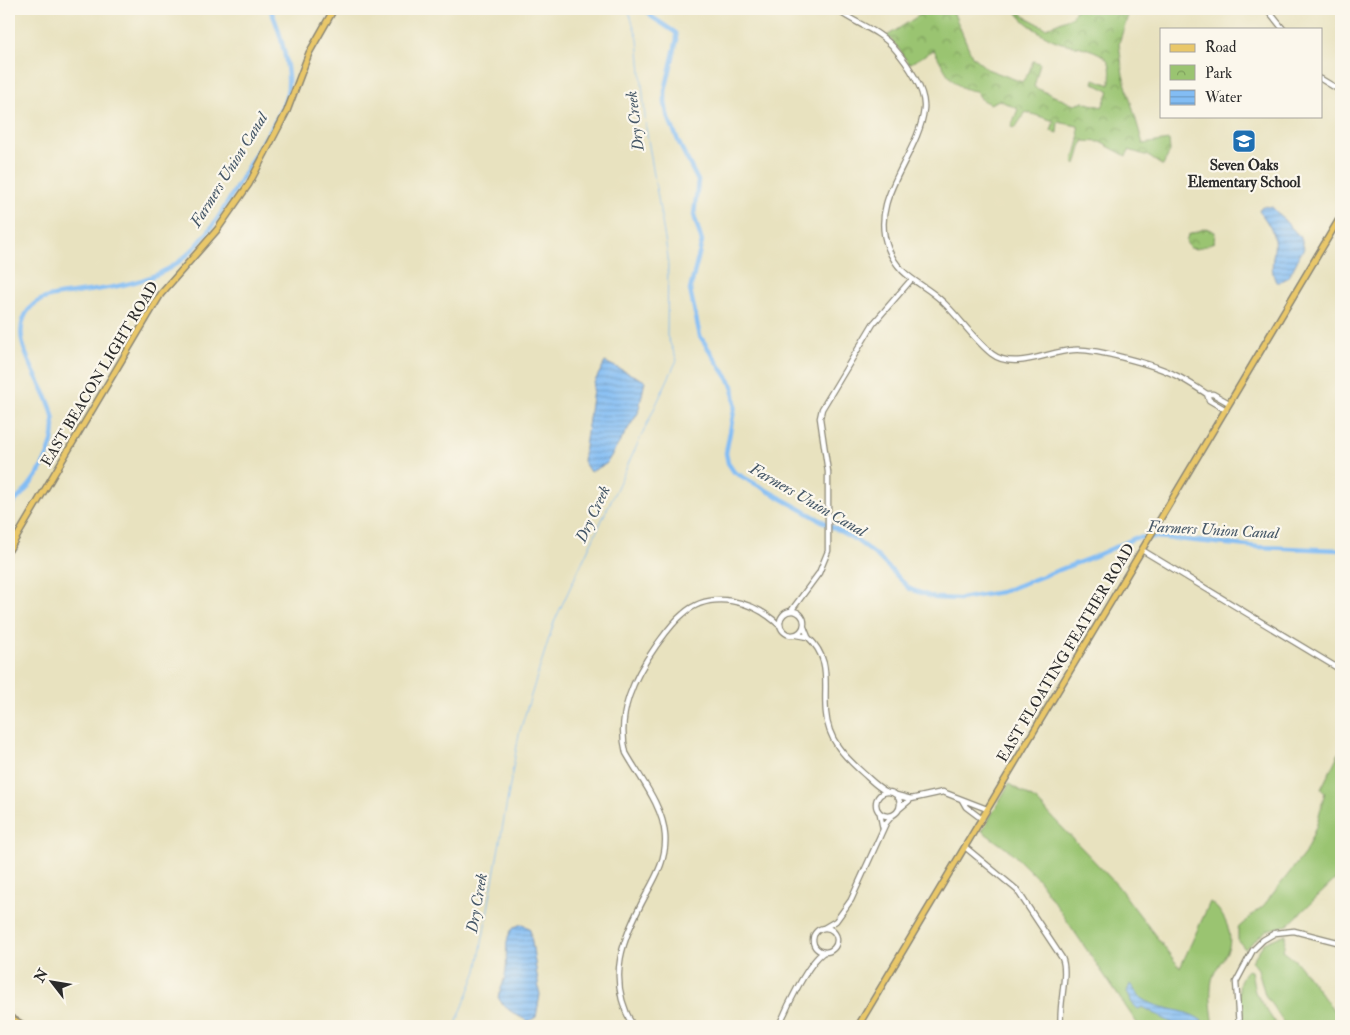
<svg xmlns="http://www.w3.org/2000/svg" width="1350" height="1035" viewBox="0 0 1350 1035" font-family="'IM FELL Double Pica',serif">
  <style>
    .grass { fill: #9ac471; stroke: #62784e }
    .park { fill: url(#park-crowns); stroke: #62784e }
    .water { fill: url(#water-rules); stroke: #577490 }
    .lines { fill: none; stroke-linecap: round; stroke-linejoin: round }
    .stream { stroke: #83bdf4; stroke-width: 1 }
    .canal { stroke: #83bdf4; stroke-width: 4.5 }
    .minor-casing { stroke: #8a8675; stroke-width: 7 }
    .major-casing { stroke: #8a8675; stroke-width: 8 }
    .minor { stroke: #fff; stroke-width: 4.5 }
    .major { stroke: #e9c769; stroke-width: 5 }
    .labels { text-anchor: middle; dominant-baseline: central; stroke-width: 4.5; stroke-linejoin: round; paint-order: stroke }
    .poi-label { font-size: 15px; font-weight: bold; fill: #2b2b2b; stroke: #fbf7ec }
    .street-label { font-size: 15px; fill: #2b2b2b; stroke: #fbf7ec }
    .water-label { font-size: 16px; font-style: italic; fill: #455767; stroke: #fbf7ec }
  </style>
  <defs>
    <pattern id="park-crowns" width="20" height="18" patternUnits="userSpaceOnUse" patternTransform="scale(1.25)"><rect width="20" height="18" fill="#9ac471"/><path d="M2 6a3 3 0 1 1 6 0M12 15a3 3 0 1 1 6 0" fill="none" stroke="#7e9f5d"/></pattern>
    <pattern id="water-rules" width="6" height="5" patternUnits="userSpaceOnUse" patternTransform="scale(1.25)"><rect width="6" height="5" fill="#83bdf4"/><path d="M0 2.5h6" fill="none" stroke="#6b9ac6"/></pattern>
  </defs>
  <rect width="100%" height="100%" fill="#fbf7ec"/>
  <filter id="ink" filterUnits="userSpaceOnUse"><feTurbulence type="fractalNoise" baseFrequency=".02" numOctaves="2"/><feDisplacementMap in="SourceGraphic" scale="10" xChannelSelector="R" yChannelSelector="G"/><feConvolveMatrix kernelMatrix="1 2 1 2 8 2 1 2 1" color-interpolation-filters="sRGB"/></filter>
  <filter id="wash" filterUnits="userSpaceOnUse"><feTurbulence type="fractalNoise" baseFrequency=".0096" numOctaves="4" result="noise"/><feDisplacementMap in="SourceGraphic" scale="20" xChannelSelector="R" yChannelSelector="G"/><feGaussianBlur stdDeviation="1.12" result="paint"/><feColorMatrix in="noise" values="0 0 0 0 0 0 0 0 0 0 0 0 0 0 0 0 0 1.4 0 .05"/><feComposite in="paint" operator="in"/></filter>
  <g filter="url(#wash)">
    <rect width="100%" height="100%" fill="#e8e2bf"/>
    <path class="grass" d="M1341,749V874L1288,925L1267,930L1245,949L1238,940V928L1264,905L1305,853L1316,827L1325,792L1321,789Z
      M1009,784L1037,801L1117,885L1180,968L1210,902C1222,910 1233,931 1229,946C1227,956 1215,967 1212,980C1209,996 1212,1011 1214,1026H1139L1039,880L1011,852L982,831Z
      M1286,934L1283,951L1296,961L1341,1020V1026H1286L1265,995L1258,969L1252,961L1264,943Z
      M1247,970L1251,971L1255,992L1277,1026H1243C1241,1009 1233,983 1247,970Z"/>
    <path class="park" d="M929,9H952L972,56L987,69L1022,82L1029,72L1033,61L1040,63L1034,87L1074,105L1083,102L1102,107L1109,91L1093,83L1094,79L1110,85C1110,77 1112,67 1108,61C1100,49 1075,46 1062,43C1049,40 1019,21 1015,9H1019L1024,16L1046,28L1071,17L1077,9H1122L1128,15L1119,43L1123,75L1143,144L1169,140L1170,151L1163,166L1148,156L1129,150L1126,156L1100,142L1083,141L1076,165L1073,162L1079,140L1078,126L1058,122L1057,133L1051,131L1054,121L1026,112L1015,128L1011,127L1018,109L999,100L990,104L982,100L976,91C951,89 945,69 934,50L909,64L896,45L887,36Z
      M1206,228L1215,232L1214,242L1197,249L1190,248L1186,242L1188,235Z"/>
    <path class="water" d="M1262,206L1272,207L1301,238L1304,248C1297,258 1290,284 1276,282C1267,264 1278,251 1273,235C1271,227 1264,217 1259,211Z
      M605,362L645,381L638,413L606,464L590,472L583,461L594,383Z
      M523,924L530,929L540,995L536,1017L529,1021C518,1017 503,1008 498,997C501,989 505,979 506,970C508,953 501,928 523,924Z
      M1130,984C1134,989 1138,996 1143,999C1165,1013 1188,1006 1208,1026H1177L1143,1007L1138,1009L1132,1003L1127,992Z"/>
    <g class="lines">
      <path class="stream" d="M461,1026L457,1021L477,971L519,734L554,622L677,360L667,336L668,257L646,128L638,39L628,9"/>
      <path class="canal" d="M646,9L652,17L676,33L677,39L665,91V103L667,114L680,145L698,181L694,215L702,242L690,290L700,336L733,386L735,405L726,453L728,463L734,472L856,540L877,556L910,589L935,598L960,599L1001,592L1093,557L1135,538L1156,537L1258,547L1341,550
        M9,507C35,484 63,444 51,408C41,378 4,336 31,307C43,294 65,295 81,292C106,289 135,284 158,274C207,253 230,195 256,153C267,134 282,115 287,93C292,73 279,26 270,9"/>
    </g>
  </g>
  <g filter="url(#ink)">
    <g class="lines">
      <g class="minor-casing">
        <path id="minor" d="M836,9C855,24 880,30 895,49C907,63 926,90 924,109C919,156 868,198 888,248C900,279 923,282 943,302C960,318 974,340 992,354C1014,371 1049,351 1073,350C1094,348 1156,365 1175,375C1186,380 1197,388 1207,394L1209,400L1226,410
          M1267,9L1283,29
          M1321,79L1341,91
          M1207,394H1213L1229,403
          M1142,550L1341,670
          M780 623a12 12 0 1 1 24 0a12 12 0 1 1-24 0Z
          M791,611L819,573L828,551V472L820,418L822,409L873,324L911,280
          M797,635L808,637L804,627
          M808,637C833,661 823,684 826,713C828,740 844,756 863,773C871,780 877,787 887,792
          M876 804a12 12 0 1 1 24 0a12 12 0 1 1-24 0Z
          M896,795L911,799L943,792L987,809
          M962,800L966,807L982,819
          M899,809L911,799
          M880,814L883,829
          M965,847L1017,890L1062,958C1069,973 1058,1006 1061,1026
          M813 940a12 12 0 1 1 24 0a12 12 0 1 1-24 0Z
          M824,928L836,921L851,900L886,823L892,816
          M633,1026C605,978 623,937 647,893C657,875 667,857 665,835C663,806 640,778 626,753C616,714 634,677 656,646C664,635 672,623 683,614C711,589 754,601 779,625
          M779,1026C787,1007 808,962 824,952
          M1239,1026L1236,982L1253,950L1263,940L1275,933L1294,931L1341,943"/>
      </g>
      <g class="major-casing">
        <path id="major" d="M9,550L161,294L217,230L249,184L287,111L309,53L334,9
          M9,1017L25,1026
          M858,1026L1341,216"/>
      </g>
      <use href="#minor" class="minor"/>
      <use href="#major" class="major"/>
    </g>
  </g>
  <defs>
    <g id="school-square" transform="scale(1.25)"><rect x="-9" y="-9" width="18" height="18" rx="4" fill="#1f6fb2" stroke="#fbf7ec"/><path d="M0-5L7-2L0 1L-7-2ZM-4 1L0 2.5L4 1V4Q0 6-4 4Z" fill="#fff"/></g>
  </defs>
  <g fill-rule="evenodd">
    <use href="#school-square" x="1244" y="141"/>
  </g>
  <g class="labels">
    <g class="poi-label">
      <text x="1244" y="165">Seven Oaks<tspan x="1244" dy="17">Elementary School</tspan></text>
    </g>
    <g class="street-label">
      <text transform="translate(100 374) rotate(-59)">EAST BEACON LIGHT ROAD</text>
      <text transform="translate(1066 653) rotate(-59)">EAST FLOATING FEATHER ROAD</text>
    </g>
    <g class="water-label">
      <text transform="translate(635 121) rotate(-97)">Dry Creek</text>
      <text transform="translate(229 170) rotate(-58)">Farmers Union Canal</text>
      <text transform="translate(808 500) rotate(30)">Farmers Union Canal</text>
      <text transform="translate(593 514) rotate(-65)">Dry Creek</text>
      <text transform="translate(1213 530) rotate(3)">Farmers Union Canal</text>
      <text transform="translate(477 903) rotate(-80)">Dry Creek</text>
    </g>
  </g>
  <rect width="1350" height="1035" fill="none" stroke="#fbf7ec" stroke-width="30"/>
  <rect x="1160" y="28" width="162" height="90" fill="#fbf7ec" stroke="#a8a59f"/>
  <rect x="1170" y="44" width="25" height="8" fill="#e9c769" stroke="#a8a59f"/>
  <text x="1205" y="52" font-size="15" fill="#2b2b2b">Road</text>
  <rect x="1170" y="65" width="25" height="15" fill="url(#park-crowns)" stroke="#a8a59f"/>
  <text x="1205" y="78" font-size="15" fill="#2b2b2b">Park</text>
  <rect x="1170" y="90" width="25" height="15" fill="url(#water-rules)" stroke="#a8a59f"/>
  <text x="1205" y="102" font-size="15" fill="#2b2b2b">Water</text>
  <g transform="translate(52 982) rotate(301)" stroke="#fbf7ec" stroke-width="4" paint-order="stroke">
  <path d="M0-4L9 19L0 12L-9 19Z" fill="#2b2b2b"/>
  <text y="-8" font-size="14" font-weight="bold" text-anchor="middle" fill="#2b2b2b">N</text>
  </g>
</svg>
